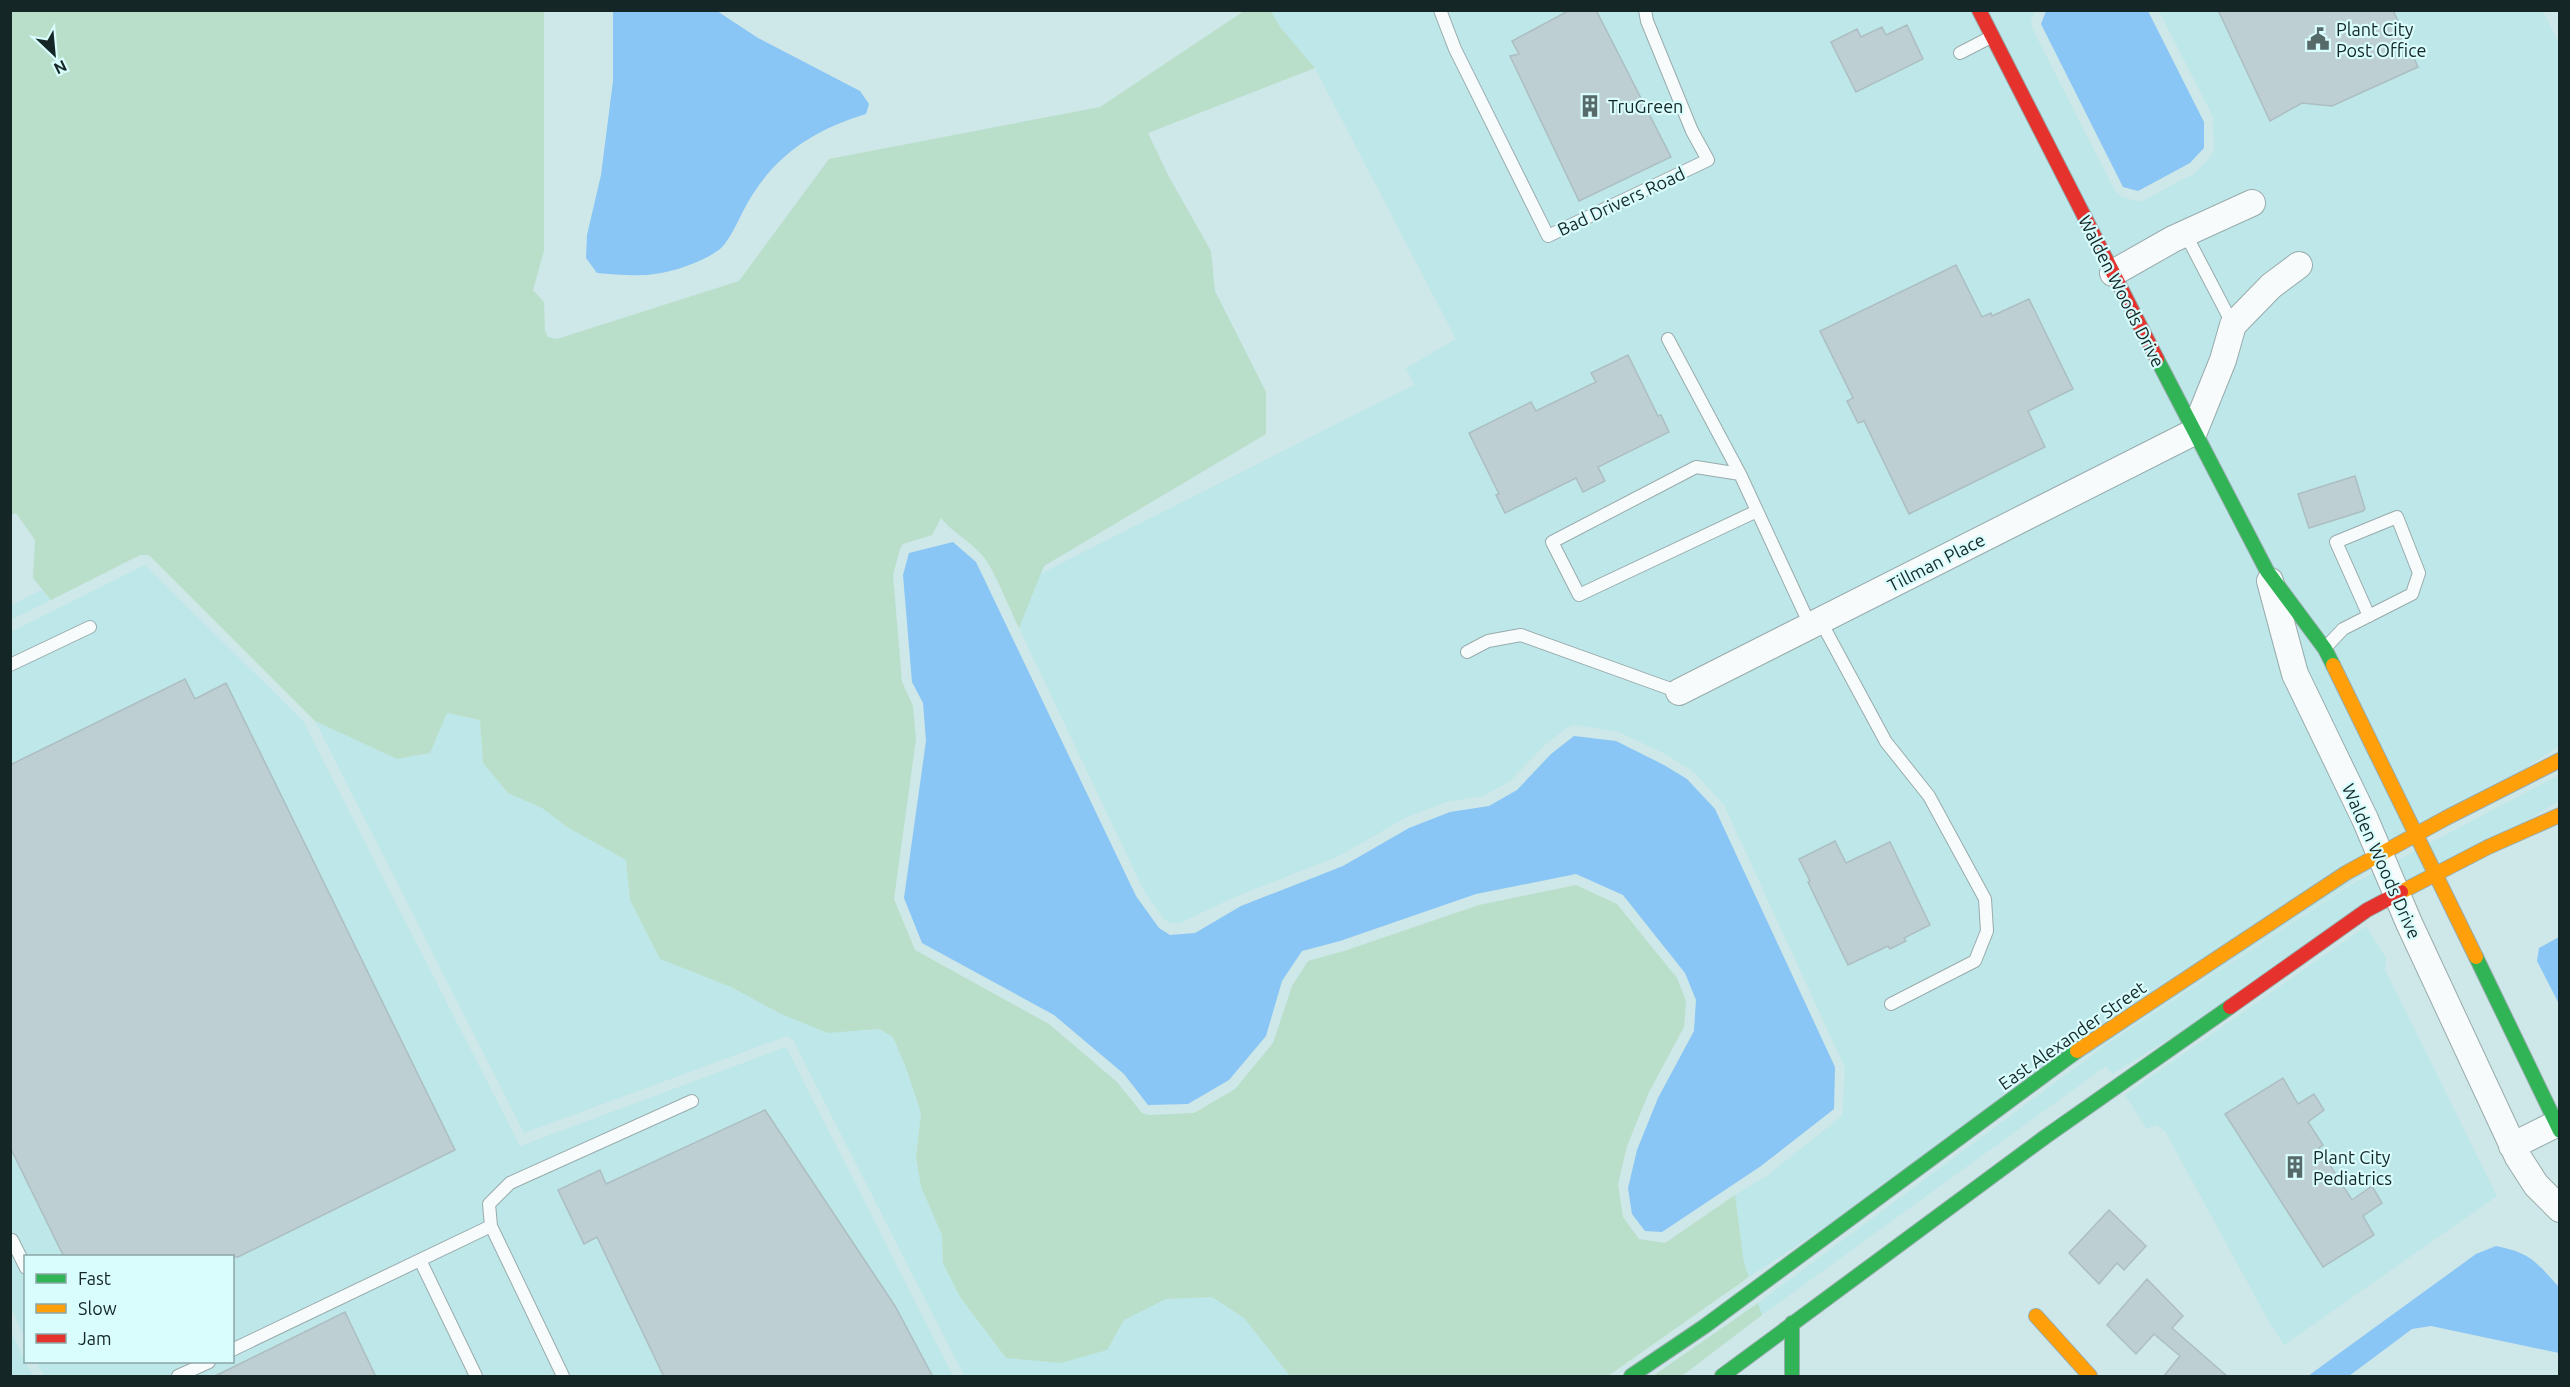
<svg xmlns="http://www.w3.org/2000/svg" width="2570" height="1387" viewBox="0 0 2570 1387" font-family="Ubuntu,sans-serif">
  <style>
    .built { fill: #bee7e9 }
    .green { fill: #b9dfca }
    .water { fill: #89c5f5 }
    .building { fill: #bdcfd2; stroke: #acbec1; stroke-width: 1.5 }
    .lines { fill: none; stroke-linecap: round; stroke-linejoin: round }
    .lane-casing { stroke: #98abac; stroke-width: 14 }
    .street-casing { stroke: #98abac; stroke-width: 28 }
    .fast-casing { stroke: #98abac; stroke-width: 16 }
    .slow-casing { stroke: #98abac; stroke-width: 16 }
    .jam-casing { stroke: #98abac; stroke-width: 16 }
    .lane { stroke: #f8fbfc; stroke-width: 12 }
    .street { stroke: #f8fbfc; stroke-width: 26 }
    .fast { stroke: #30b455; stroke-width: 14 }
    .slow { stroke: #ff9f0a; stroke-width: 14 }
    .jam { stroke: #e5322d; stroke-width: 14 }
    .labels { text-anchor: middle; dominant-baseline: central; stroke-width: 4.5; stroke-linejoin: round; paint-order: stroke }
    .poi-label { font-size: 18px; fill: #152626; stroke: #d9fcfd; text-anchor: start }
    .street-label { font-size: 18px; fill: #152626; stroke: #d9fcfd }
  </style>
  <rect width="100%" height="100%" fill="#cee7e8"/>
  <path class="built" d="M1271,11H2036L2031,21L2032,28L2115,191L2122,197L2140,202L2195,173L2211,156L2214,149L2213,117L2159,11H2543L2559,44V746L1749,1277L1744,1263L1735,1195L1768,1175L1842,1116L1845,1068L1724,805L1694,772L1667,755L1619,732L1575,725L1568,727L1545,745L1509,782L1483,796L1446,802L1405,818L1339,856L1237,896L1180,923H1171L1165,920L1144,891L1019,628L1040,574L1414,385L1406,368L1456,339L1315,68L1280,27Z
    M145,565L303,721L520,1146L786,1047L953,1376H44L36,1362H232V1256H26L25,1339L11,1307V632Z
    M42,590L51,600L11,620V605Z
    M447,713L480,720L483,763L508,793L542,808L567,827L626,860L630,900L660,959L731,987L781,1014L864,1031L879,1029L893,1037L906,1068L921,1113L916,1157L921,1187L942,1235L943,1263L960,1297L1006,1358L1107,1350L1124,1320L1166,1299L1212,1297L1244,1318L1290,1376H964L793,1040L787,1036L524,1133L315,721L397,759L430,753Z
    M2559,775V801L2112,1074L2106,1066L1762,1315L1758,1303L2110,1042L2352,884Z
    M2366,926L2386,958L2385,970L2497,1196L2284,1345L2268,1320L2165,1131L2157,1125L2147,1129L2125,1095Z
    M10,1330L33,1376H11Z"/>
  <path class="green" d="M11,11H544V251L533,290L544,302L545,331L548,337L557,339L739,281L829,159L1100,107L1244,11H1271L1280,27L1315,68L1148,133L1169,177L1211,251L1215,291L1266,392V434L1044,566L1019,628C1010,610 994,569 983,556C970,541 953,533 941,518L932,535L903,544L900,549L893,575L902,682L913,706L916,739L894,899L915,950L1049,1024L1117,1082L1142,1113L1149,1115L1194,1113L1235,1089L1273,1043L1292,986L1308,961L1344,951L1479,905L1576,885L1617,904L1677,978L1686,1001L1684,1027L1649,1092L1627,1146L1618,1184L1623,1217L1639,1239L1665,1243L1735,1195L1744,1263L1749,1277L1608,1376H1290L1244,1318L1212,1297L1166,1299L1124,1320L1107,1350L1061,1363L1006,1358L960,1297L943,1263L942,1235L921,1187L916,1157L921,1113L906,1068L893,1037L879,1029L828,1033L781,1014L731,987L660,959L630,900L626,860L567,827L542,808L508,793L483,763L480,720L447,713L430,753L397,759L315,721L149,555H140L51,600L33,578L35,540L16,513L11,515Z
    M1758,1303L1762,1315L1682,1376H1653Z"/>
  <path class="water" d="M613,11H717L758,38L860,91L869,104L866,114C814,130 776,154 748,202C741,214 730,241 720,249C702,263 665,275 643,275C628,276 612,274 597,273L586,258L587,235L601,175L613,81Z
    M2046,11H2148L2204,122V148L2190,163L2138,191L2123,187L2041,24Z
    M953,542L976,562L1136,896L1159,928L1170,935L1195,933L1241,906L1343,866L1409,828L1450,812L1489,806L1517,790L1551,754L1574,736L1616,741L1664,765L1687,779L1715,809L1835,1067L1834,1109L1761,1166L1662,1232L1645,1231L1632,1214L1628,1188L1637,1150L1658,1098L1694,1031L1696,1000L1685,973L1623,895L1576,874L1476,894L1340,941L1302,951L1282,981L1266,1036L1229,1080L1188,1104L1148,1105L1124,1074L1054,1015L922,943L904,898L926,741L923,703L912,682L903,575L909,553Z
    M2559,937V1004L2537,961L2539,948Z
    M2496,1246C2531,1253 2536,1262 2559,1287V1353L2431,1326L2412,1329L2349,1376H2308L2476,1254Z"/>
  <path class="building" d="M1570,10H1596L1671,157L1579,201L1510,56L1519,54L1512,41Z
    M2218,10H2393L2418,67L2332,106L2302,103L2270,121Z
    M1907,25L1923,59L1856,92L1831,42L1857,29L1861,37L1882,27L1886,35Z
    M1956,265L1982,317L1991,313L1992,316L2029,299L2073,389L2028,411L2045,447L1909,514L1864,421L1858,423L1847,401L1853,398L1820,331Z
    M1628,355L1658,416L1661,415L1669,432L1598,467L1605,481L1583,492L1576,478L1505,513L1496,495L1499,494L1469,433L1531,402L1536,411L1596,382L1591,373Z
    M2355,476L2365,509L2363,511L2309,528L2298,494Z
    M185,679L195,699L226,683L455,1150L238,1257H64L10,1147V765Z
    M1835,841L1846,863L1890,842L1930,925L1904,938L1906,941L1890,949L1888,946L1848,965L1808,882L1810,881L1799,859Z
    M2283,1078L2298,1104L2314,1094L2324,1110L2308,1122L2323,1145L2319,1148L2352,1200L2372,1186L2382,1203L2363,1216L2374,1235L2323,1267L2225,1114Z
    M765,1110L895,1306L933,1377H664L597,1237L584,1244L558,1190L600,1170L606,1184Z
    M2109,1210L2146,1246L2124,1270L2117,1263L2099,1284L2069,1253Z
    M2147,1279L2183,1316L2172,1328L2228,1377H2163L2180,1356L2154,1334L2136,1354L2107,1325Z
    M345,1312L376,1377H213Z"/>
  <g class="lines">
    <g class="lane-casing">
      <path id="lane" d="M1440,10L1455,49L1548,236L1708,160L1692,131L1647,21L1645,10
        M1960,53L1991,37
        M2185,233L2233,325
        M1668,339L1740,474
        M1757,511L1579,595L1552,542L1696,467L1740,474L1810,625
        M1820,620L1886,742L1929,796L1985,899L1987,931L1975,961L1891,1004
        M2325,648L2343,629L2412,594L2419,573L2397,517L2336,542L2369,616
        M1467,652L1488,641L1521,635L1679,692
        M10,665L90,627
        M491,1226L489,1204L510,1183L692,1101
        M12,1240L26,1268
        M420,1260L476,1376
        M232,1350L491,1226L563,1376
        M178,1376L209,1362"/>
    </g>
    <g class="street-casing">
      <path id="street" d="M2113,273L2173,239L2252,203
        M2270,581L2295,674L2365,819L2409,923L2518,1157L2536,1185L2560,1209
        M1679,692L2194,432L2223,360L2233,325L2271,286L2299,265
        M2512,1146L2556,1124"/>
    </g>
    <g class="fast-casing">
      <path id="fast" d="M2157,359L2267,571L2325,649L2333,665
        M2476,957L2560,1131
        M1792,1323V1376
        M1631,1376L1705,1326L2077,1051
        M1722,1376L2045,1137L2230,1007"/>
    </g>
    <g class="slow-casing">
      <path id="slow" d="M2333,665L2476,957
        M2401,892L2488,847L2560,815
        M2077,1051L2346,873L2446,818L2560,760
        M2036,1316L2090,1376"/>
    </g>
    <g class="jam-casing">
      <path id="jam" d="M1979,10L2157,359
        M2230,1007L2367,910L2401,892"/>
    </g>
    <use href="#lane" class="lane"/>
    <use href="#street" class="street"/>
    <use href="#fast" class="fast"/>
    <use href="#slow" class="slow"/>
    <use href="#jam" class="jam"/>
  </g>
  <defs>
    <g id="civic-bare" transform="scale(1.8)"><path d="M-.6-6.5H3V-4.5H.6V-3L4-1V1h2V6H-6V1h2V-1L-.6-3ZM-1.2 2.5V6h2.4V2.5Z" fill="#566a6a" stroke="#d9fcfd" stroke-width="2.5" paint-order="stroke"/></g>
    <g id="building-bare" transform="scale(1.8)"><path d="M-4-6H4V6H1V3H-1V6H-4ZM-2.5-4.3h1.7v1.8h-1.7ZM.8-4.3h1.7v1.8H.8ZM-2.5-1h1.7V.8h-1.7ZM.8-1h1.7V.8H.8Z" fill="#566a6a" stroke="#d9fcfd" stroke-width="2.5" paint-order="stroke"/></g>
  </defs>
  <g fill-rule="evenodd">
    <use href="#civic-bare" x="2318" y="39"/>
    <use href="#building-bare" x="1590" y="106"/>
    <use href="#building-bare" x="2295" y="1167"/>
  </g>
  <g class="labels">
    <g class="poi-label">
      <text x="2336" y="29">Plant City<tspan x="2336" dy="21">Post Office</tspan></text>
      <text x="1608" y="106">TruGreen</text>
      <text x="2313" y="1157">Plant City<tspan x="2313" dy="21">Pediatrics</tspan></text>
    </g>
    <g class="street-label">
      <text transform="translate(1621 201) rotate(-25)">Bad Drivers Road</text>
      <text transform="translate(2122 291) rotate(63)">Walden Woods Drive</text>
      <text transform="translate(1936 562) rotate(-27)">Tillman Place</text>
      <text transform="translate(2382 861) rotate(66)">Walden Woods Drive</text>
      <text transform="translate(2072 1035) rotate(-35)">East Alexander Street</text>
    </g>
  </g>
  <rect width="2570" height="1387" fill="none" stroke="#152626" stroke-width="24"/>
  <rect x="24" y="1255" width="210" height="108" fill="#d9fcfd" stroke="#8ba6a7" stroke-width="1.5"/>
  <rect x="36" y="1274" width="30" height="9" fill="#30b455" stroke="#8ba6a7" stroke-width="1.5"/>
  <text x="78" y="1285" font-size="18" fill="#152626">Fast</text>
  <rect x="36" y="1304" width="30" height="9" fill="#ff9f0a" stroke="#8ba6a7" stroke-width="1.5"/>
  <text x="78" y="1315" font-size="18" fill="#152626">Slow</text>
  <rect x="36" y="1334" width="30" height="9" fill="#e5322d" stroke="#8ba6a7" stroke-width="1.5"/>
  <text x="78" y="1345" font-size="18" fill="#152626">Jam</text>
  <g transform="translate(54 54) rotate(154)" stroke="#d9fcfd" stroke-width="4.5" paint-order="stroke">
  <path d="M0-4.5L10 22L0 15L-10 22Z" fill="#152626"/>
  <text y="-9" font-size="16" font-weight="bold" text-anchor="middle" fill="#152626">N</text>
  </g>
</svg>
